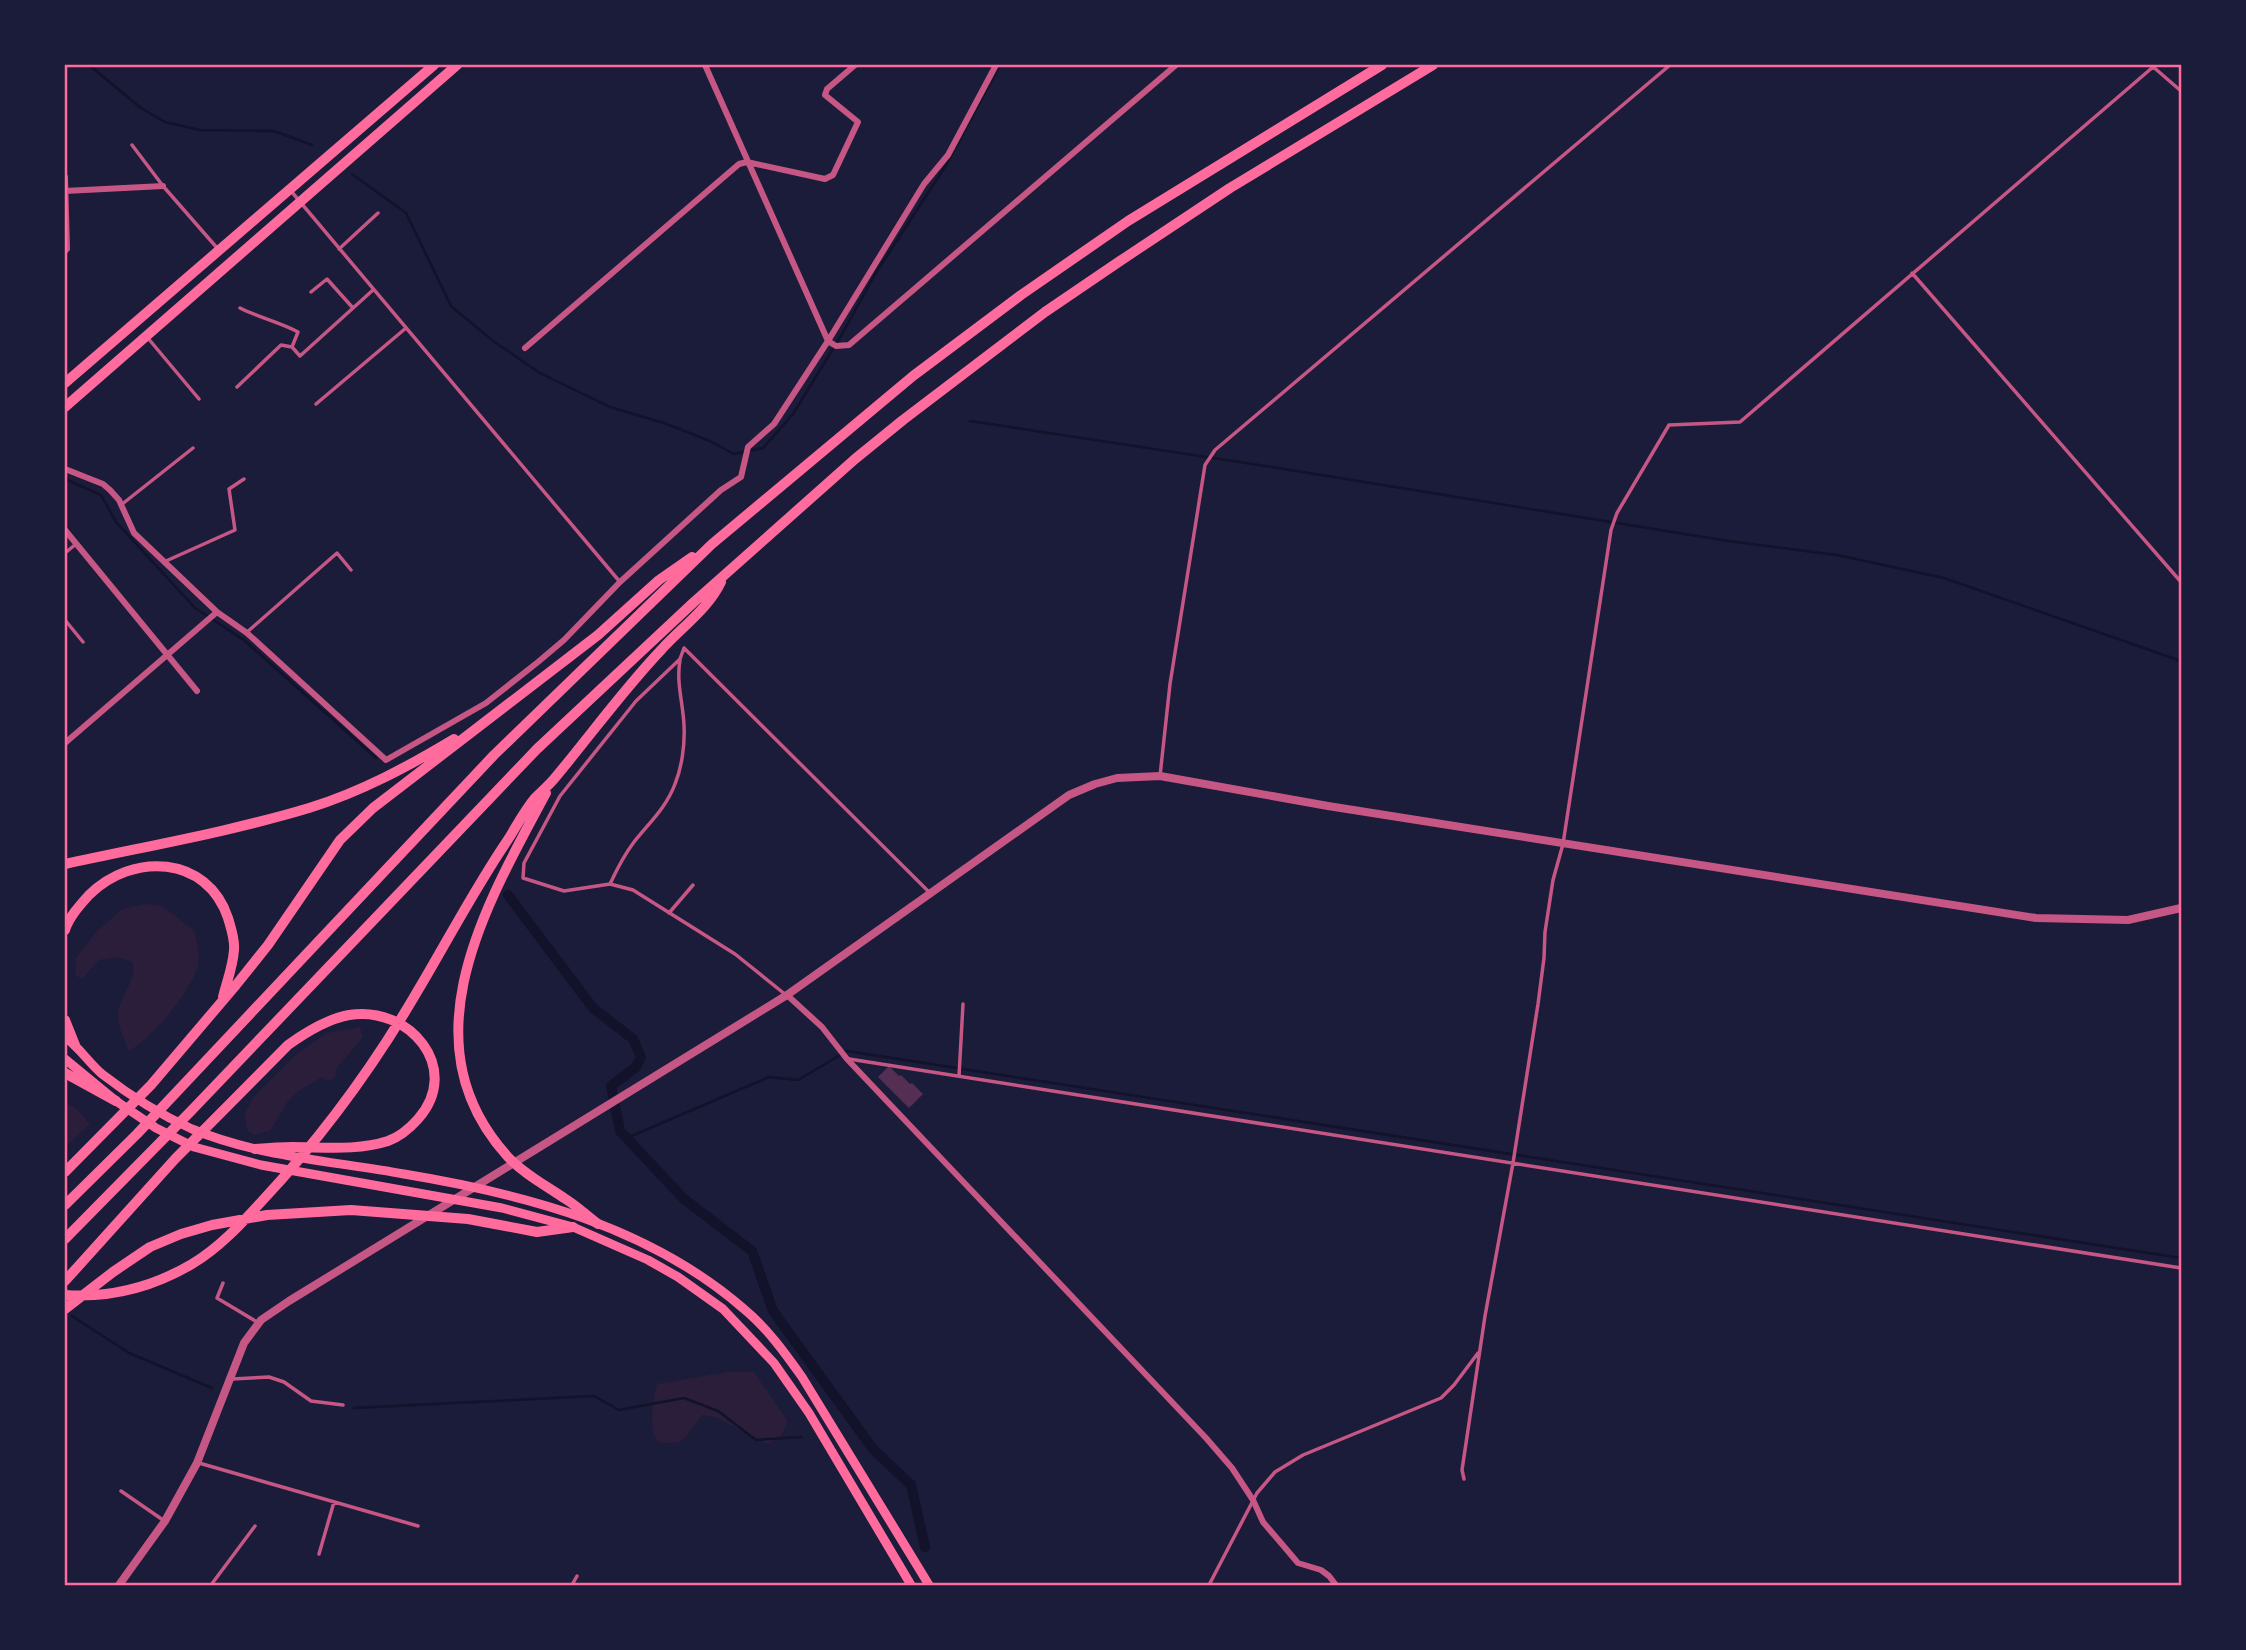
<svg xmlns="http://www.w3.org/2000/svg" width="2246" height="1650" viewBox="0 0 2246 1650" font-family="Figtree,sans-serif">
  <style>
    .green { fill: #2a1e3b }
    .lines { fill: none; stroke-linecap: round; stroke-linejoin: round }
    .stream { stroke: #12122b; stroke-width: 2.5 }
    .canal { stroke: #12122b; stroke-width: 10 }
    .building { fill: #542f53 }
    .service { stroke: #c65784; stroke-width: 3.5 }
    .minor { stroke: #c65784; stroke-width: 6 }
    .tertiary { stroke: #c65784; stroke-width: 8 }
    .secondary { stroke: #ff6b9d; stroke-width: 9 }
    .primary { stroke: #ff6b9d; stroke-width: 10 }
    .motorway { stroke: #ff6b9d; stroke-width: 10 }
    .neatline { fill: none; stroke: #ff6b9d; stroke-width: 2.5 }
  </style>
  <rect width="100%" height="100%" fill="#1b1b3a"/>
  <path class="green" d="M147,904L163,906L195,932C196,941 201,956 198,965C192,991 152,1038 129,1051C124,1038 117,1026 118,1012C120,995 138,980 132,962L116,957L99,960L82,979L75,975L76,958L97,931L122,909Z
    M360,1027L363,1037L336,1069L335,1077L328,1082L322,1077L300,1090L288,1101L270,1131L254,1135L247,1130L245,1114L252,1099L299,1052L327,1033Z
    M65,1102L77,1109L90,1124L65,1147Z
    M727,1372H754L787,1420C786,1431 779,1440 768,1444L717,1418L702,1415C696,1422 689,1436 681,1441C678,1443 674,1442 670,1443C643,1449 654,1399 657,1384Z"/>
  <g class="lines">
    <path class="stream" d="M89,65L141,108L165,122L200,130L274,131L312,145
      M352,174L406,213L451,306L493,341L540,373L610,407L664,423L710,441L734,454L763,448L793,414L842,334L877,271L945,167L1000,65
      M970,421L1278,468L1728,541L1837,555L1944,578L2181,661
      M65,479L101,495L116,522L195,608L244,640L376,758
      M627,1138L769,1077L798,1080L847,1051L2181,1258
      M72,1316L129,1353L212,1388
      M354,1408L594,1396L619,1410L684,1398L718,1411L756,1440L801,1437"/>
    <path class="canal" d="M508,895L593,1008L633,1039L641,1057L636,1067L611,1086L620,1131L684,1199L752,1251L773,1311L873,1449L911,1485L925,1547"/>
  </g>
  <path class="building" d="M889,1066L899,1076L901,1075L910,1084L912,1083L923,1094L909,1108L878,1077Z"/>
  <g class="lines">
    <path class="service" d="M2151,65L2181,91
      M132,145L163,186L218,249
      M291,191L620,582
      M339,249L378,213
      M1912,273L2181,582
      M311,292L327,279L353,308
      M240,308C260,318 279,322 298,332L292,347
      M147,337L199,399
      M237,387L281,345L292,347L300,356L373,290
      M316,404L406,328
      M121,505L193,448
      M65,553L76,544
      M166,561L235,530L229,489L244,479
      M65,620L83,642
      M246,633L337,553L351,570
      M1160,776L1170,684L1205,465L1215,450L1670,65
      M610,884C617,869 624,855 634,842C649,823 666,808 675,784C682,767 685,744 684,725C683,703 676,682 680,660
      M669,913L693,885
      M786,995L735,954L633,890L610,884L564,891L523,878L524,863L560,796L636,701L680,659L684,648L929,892
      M849,1059L2181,1268
      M959,1076L963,1004
      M223,1283L217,1298L257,1322
      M232,1379L269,1377L284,1382L311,1401L343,1405
      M199,1463L418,1526
      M1464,1479L1462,1470L1485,1316L1513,1163L1538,1004L1544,958L1545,932L1553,880L1563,844L1611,530L1617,513L1669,425L1740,422L2153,67
      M121,1491L163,1520
      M319,1554L334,1502
      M211,1585L255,1526
      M572,1585L577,1576
      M1209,1585L1257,1493L1275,1472L1303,1455L1441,1398L1454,1385L1478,1353"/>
    <path class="minor" d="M705,65L828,341L836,346L849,345L1176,65
      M747,162L825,179L833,175L858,122L825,95L827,89L855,65
      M65,177L67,249L65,251
      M65,191L163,186
      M525,348L739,164L747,162
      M65,469L103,484L110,490L119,500L134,533L217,612L247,633L386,760L486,703L538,662L564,640L620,582L721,490L741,477L748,447L774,424L828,341L924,184L948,155L996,65
      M65,530L197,691
      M65,743L217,612
      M787,995L822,1027L847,1059L1206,1438L1232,1468L1253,1500L1263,1522L1298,1563L1321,1570L1329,1576L1336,1585"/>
    <path class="tertiary" d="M119,1585L165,1521L197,1463L244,1343L261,1320L289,1301L787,995L1069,795L1095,784L1117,778L1160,776L1328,806L2036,918L2128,920L2181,908"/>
    <path class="secondary" d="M65,1037C79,1047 89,1063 102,1074C129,1095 161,1115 192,1129C259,1157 333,1161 404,1174C525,1194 650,1227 744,1309C767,1328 785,1353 802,1377L929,1585
      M65,1059L116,1101L156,1128L194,1147L261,1165L502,1208L573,1227L648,1260L678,1277L723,1309L774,1363L809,1413L911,1585"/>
    <path class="primary" d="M65,383L434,65
      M65,407L457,65"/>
    <path class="motorway" d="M546,793C486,905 404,1043 508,1157C524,1174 545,1185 564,1198C576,1205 587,1216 598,1224
      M65,864C147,846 229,832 309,808C361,792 409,766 454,739
      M65,930C69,917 80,905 89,895C132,852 207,855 228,918C231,928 235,939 234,950C233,966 227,981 223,997
      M65,1020L75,1045
      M65,1073L116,1101
      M65,1172L151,1085L236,985L268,945L340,840L373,808L598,635L659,580L692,557
      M65,1205L137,1134L494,755L712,544L913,376L1021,295L1128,221L1382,65
      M65,1239L191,1111L537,749L694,602L855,459L903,420L1045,312L1120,261L1230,188L1433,65
      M65,1281L175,1159L288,1045C306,1032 327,1019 349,1015C409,1005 463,1068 418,1119C410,1128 399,1137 388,1141C357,1151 324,1147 292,1147C280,1147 267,1148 255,1149
      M65,1295C109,1298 153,1287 192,1264C219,1248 241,1224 262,1201C320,1139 371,1070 414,997C446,944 474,889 509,838C517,825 525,810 535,798C541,792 548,786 554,779C590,736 623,690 662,649C682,627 709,608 721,582
      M65,1309L113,1272L150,1247L181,1234L212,1225L267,1215L351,1210L468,1219L537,1232L573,1227"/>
  </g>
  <rect width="2246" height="1650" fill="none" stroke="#1b1b3a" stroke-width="133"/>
  <rect x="66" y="66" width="2114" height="1518" class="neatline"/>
</svg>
